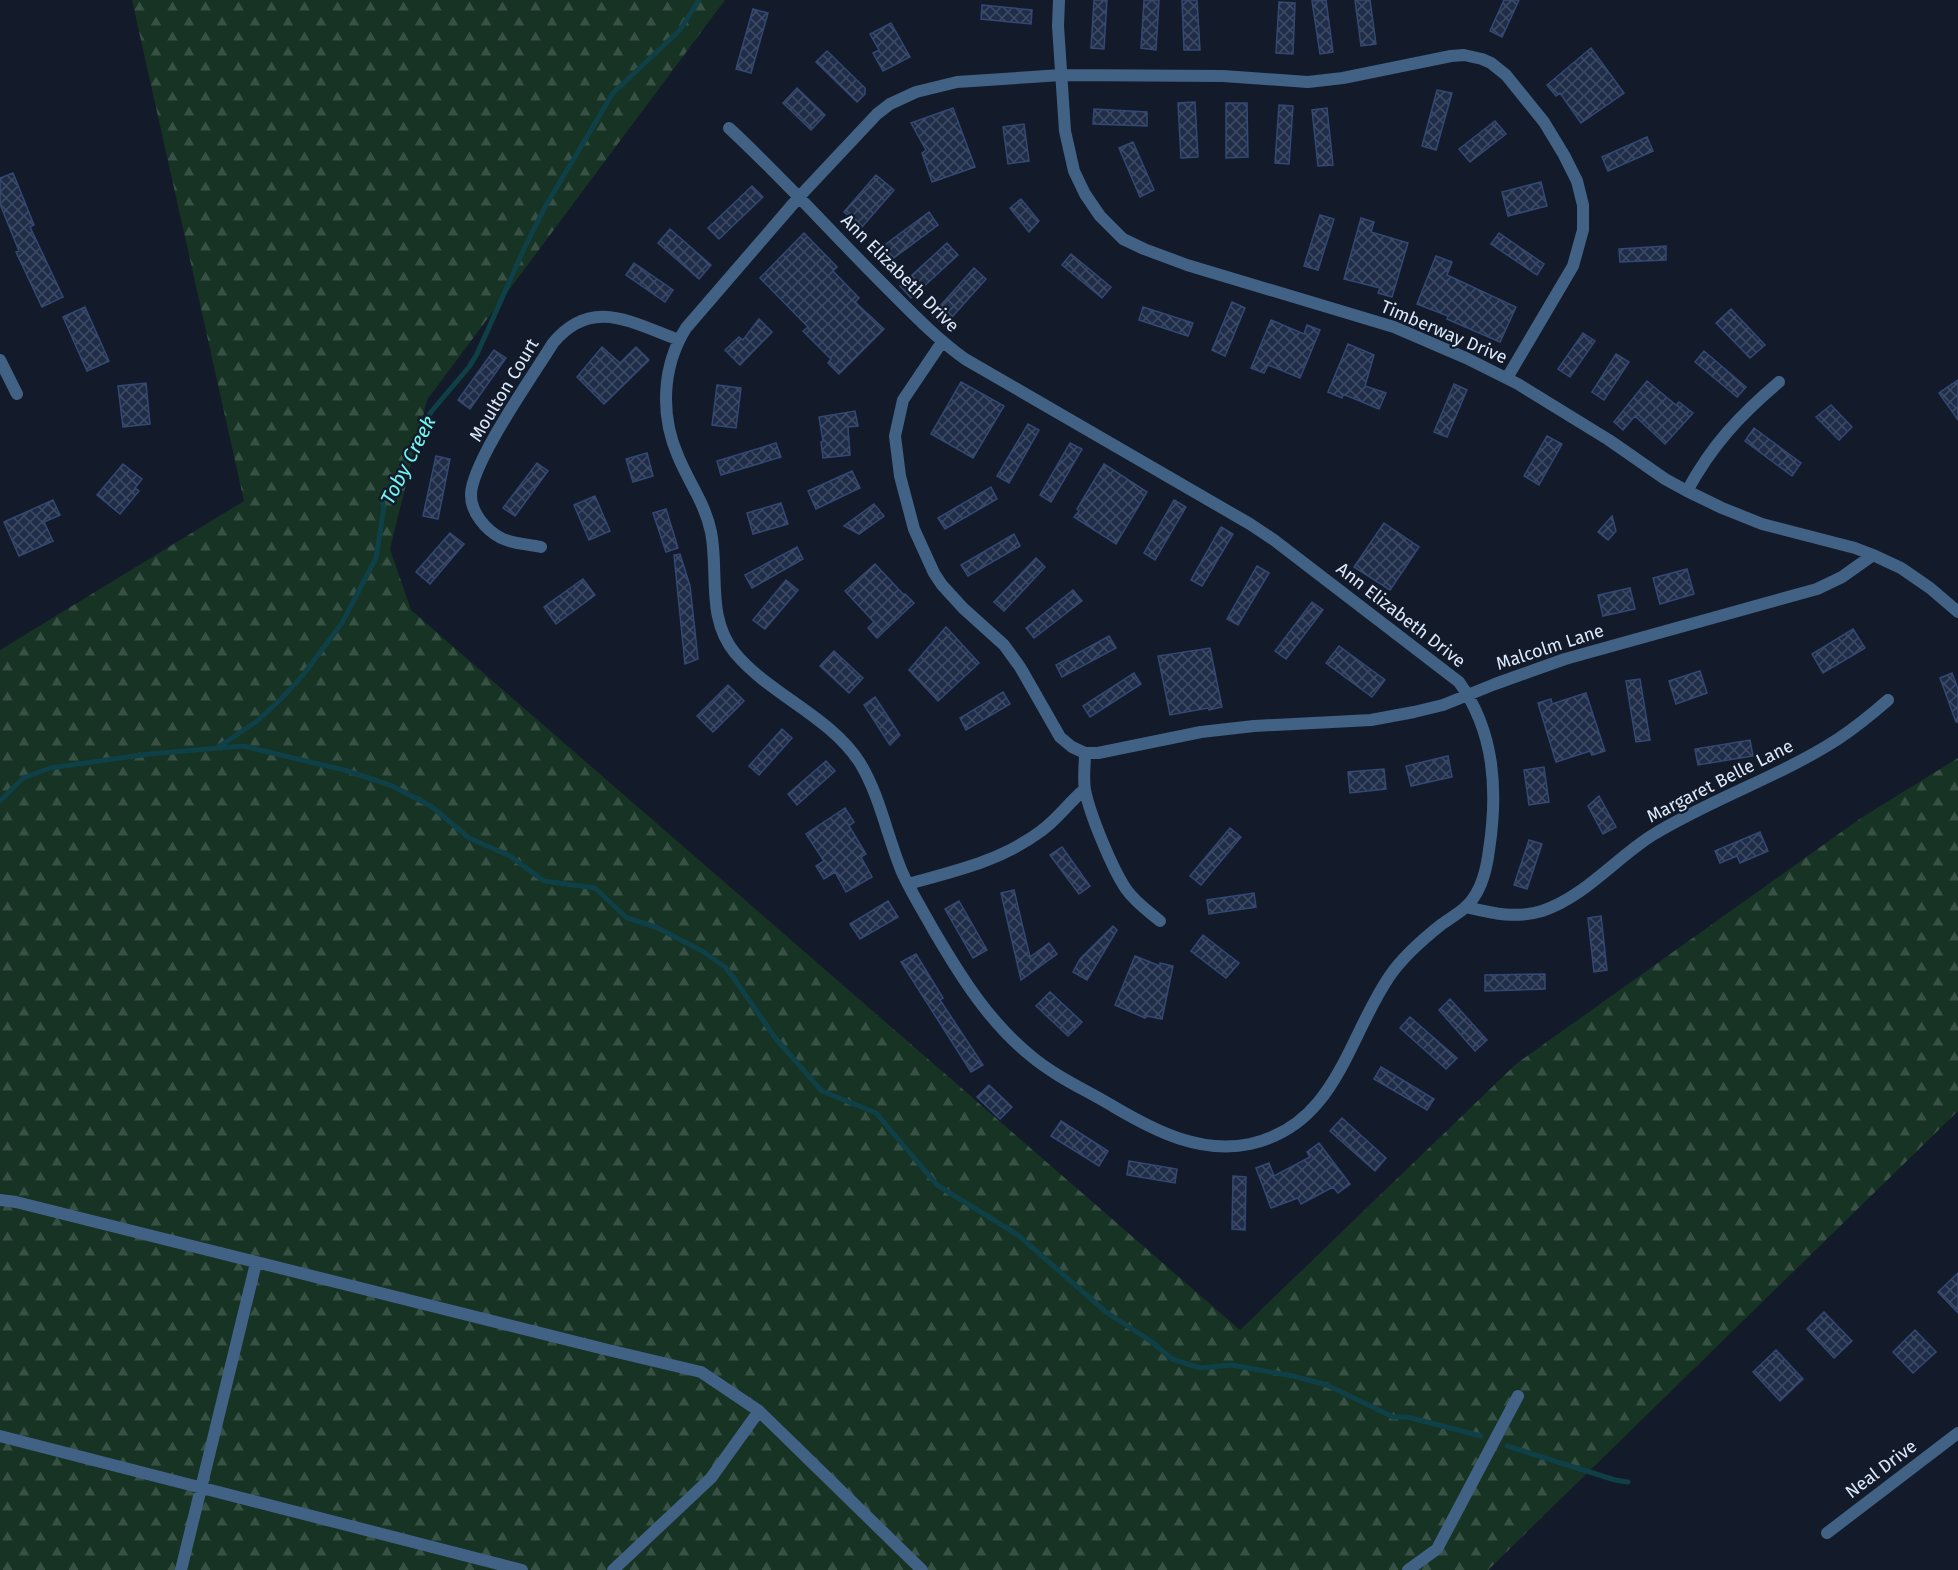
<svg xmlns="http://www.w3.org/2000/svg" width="1958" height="1570" viewBox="0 0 1958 1570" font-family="'Fira Sans',sans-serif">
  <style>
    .forest { fill: url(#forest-firs) }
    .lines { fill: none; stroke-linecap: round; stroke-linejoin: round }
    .stream { stroke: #0f4047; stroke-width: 5 }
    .building { fill: url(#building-cross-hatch); stroke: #334874; stroke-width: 1.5 }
    .street { stroke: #416285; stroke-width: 12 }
    .labels { text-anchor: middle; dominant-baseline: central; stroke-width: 5; stroke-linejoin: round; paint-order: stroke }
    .street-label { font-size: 18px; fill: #ddeafd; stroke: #131b2a }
    .water-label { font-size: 20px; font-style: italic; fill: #72f6ef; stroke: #131b2a }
  </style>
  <defs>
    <pattern id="forest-firs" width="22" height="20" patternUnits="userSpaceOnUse" patternTransform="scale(1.5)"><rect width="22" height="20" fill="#163323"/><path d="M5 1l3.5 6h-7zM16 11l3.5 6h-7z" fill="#375144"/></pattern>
    <pattern id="building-cross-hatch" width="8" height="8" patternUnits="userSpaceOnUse" patternTransform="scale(1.5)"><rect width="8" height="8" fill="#202d49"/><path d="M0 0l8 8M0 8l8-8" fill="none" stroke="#404c64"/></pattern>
  </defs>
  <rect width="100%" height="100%" fill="#131b2a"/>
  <path class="forest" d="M132,0H725L427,400L390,549L411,610L1240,1330L1516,1064L1861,818L1958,758V1111L1488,1570H0V650L244,501Z"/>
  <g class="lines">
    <path class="stream" d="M217,748L257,721L281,699L303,675L342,623L376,558L384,507L382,502L431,412L469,367L477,354L524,249L545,207L613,93L680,30L699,0
      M0,801L23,778L50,768L149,754L243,746L344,770L390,785L431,806L469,838L510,856L544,881L595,888L627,918L656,927L702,951L725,967L733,977L776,1039L822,1091L876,1113L937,1185L1018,1235L1106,1312L1152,1342L1172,1359L1200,1368L1231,1365L1293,1376L1327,1385L1393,1417H1407L1481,1436
      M1507,1446L1615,1480L1628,1482"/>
  </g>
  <path class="building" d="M1094,0H1107L1104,49L1091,48Z
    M1144,0H1159L1156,50L1141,48Z
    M1182,0H1197L1200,50H1184Z
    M1326,0L1333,52L1320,54L1312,1Z
    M1355,0H1370L1376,44L1361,46Z
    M1504,0H1519L1502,37L1490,31Z
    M1279,2L1295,3L1293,54L1276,53Z
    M982,5L1032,10L1031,24L981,19Z
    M753,9L768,13L751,73L736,69Z
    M891,23L910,57L883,71L873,53L879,50L870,34Z
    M1591,48L1624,93L1581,123L1560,93L1556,96L1547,85Z
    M827,51L865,88V94L857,102L816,62Z
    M797,88L825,115L811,130L783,103Z
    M1437,90L1452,93L1436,150L1422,146Z
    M1195,102L1198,157L1181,158L1178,103Z
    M1226,103H1247L1248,157L1226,158Z
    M1279,105L1293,106L1289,164L1275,163Z
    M953,108L975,167L932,182L922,153L926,150L911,123Z
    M1327,108L1333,165L1318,166L1312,110Z
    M1094,109L1147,112V126L1093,124Z
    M1495,121L1506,134L1470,162L1459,149Z
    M1024,124L1029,161L1008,164L1003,127Z
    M1647,137L1653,151L1608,171L1602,157Z
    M1133,142L1154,190L1140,197L1119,148Z
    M13,173L34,225L30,227L63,297L42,307L16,252L19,251L0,204V178Z
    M876,175L894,190L862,227L844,212Z
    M1541,182L1547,206L1508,216L1502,192Z
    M752,186L763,197L719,239L708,228Z
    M1021,199L1039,221L1029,232L1010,208Z
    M929,212L938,225L887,263L878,250Z
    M1320,215L1334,219L1318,270L1304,266Z
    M1361,218L1374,222L1371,232L1408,243L1392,297L1378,293L1380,288L1344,279Z
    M670,229L711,265L699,279L658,243Z
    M804,233L837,267L833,271L859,298L855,302L884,329L839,374L828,363L831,359L803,331L808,327L760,278Z
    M1499,233L1544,264L1537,275L1491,244Z
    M947,243L958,255L911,298L900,286Z
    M1666,246V260L1620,262L1619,249Z
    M1071,254L1111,287L1102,298L1062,265Z
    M1436,256L1452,262L1447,275L1516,307L1500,342L1447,319L1448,316L1417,304Z
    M634,263L673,290L665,302L626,275Z
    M974,268L986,279L944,326L932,315Z
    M1232,302L1245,308L1225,356L1212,350Z
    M85,307L109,361L87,371L63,317Z
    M1143,307L1193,323L1188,336L1139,320Z
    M1731,309L1765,345L1750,358L1716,323Z
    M759,319L772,332L740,365L725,350L739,337L743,340Z
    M1271,320L1304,334L1307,325L1320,330L1300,378L1268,365L1264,373L1251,368Z
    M1583,333L1595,341L1570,377L1558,369Z
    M1348,344L1374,355L1365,386L1386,393L1379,409L1343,394L1342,398L1328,392Z
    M602,347L620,363L636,347L649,360L604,404L577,377Z
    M494,350L506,358L470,409L458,400Z
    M1704,351L1746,387L1737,397L1695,362Z
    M1616,354L1629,362L1604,400L1592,392Z
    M1958,380V420L1939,393Z
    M1647,381L1676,405L1679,402L1693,413L1665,444L1635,416L1623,430L1614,422Z
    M961,382L1004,406L973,458L931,434Z
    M146,383L150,424L123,427L118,386Z
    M1454,384L1467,390L1447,437L1434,432Z
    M717,385L741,388L736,428L712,425Z
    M1831,405L1852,427L1839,440L1816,417Z
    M855,411L858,426L848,427L850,455L823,458L821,442L823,441L819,417Z
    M1028,424L1039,430L1009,483L997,476Z
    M1754,428L1801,463L1792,476L1745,441Z
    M1547,436L1562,444L1539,485L1524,476Z
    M776,443L781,457L721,475L717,461Z
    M1070,443L1082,449L1051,502L1040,495Z
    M647,453L653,476L633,482L626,459Z
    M436,456L450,459L438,519L423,516Z
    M537,463L548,471L515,516L503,508Z
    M123,464L142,479L135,488L139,491L120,514L97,495Z
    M1104,464L1147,492L1116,544L1074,517L1079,511L1077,509Z
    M852,471L860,488L816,509L808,491Z
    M991,487L997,499L945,529L938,518Z
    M595,496L610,531L589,540L574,505Z
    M53,500L60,515L44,522L53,541L19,556L4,522Z
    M1174,500L1186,507L1155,560L1144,553Z
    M781,503L788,524L753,534L747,513Z
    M874,504L884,516L859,534L844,526Z
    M666,509L678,548L666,552L653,513Z
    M1612,516L1616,531L1608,540L1598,532Z
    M1384,523L1419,547L1390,590L1354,567Z
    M1221,527L1233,534L1202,586L1191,580Z
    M450,533L464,544L430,584L416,572Z
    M1014,534L1020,546L968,576L961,565Z
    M797,547L803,559L752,588L745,575Z
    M680,554L690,586L698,659L685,664L674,555Z
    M1036,558L1045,567L1004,611L994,602Z
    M875,564L904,595L905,594L914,603L877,638L868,628L874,622L845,591Z
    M1257,566L1269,573L1238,625L1227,619Z
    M1687,569L1694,594L1660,604L1653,578Z
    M583,579L595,595L556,624L544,607Z
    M786,580L798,590L765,629L753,620Z
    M1630,588L1635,609L1603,616L1598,595Z
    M1073,590L1082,601L1034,638L1026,628Z
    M1312,602L1323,610L1286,659L1275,651Z
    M946,627L979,663L938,701L909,670Z
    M1853,629L1865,648L1823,673L1812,654Z
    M1109,636L1116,648L1062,677L1056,665Z
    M1339,646L1385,680L1372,697L1326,663Z
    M1210,648L1222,707L1209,710L1208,708L1170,715L1158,656Z
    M834,651L863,678L849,693L820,666Z
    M1700,671L1707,693L1676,704L1669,681Z
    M1134,673L1141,684L1090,717L1083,706Z
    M1952,673L1958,689V722H1956L1940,678Z
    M1640,679L1650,740L1636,742L1626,681Z
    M728,685L744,701L713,732L697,716Z
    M1003,692L1010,704L966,730L960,718Z
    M1586,693L1605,751L1592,755L1590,751L1556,762L1538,703L1551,699L1552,704Z
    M875,697L900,735L890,745L864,705Z
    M782,729L792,738L759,775L749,766Z
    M1750,740L1753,756L1698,765L1695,749Z
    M1448,756L1452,777L1411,786L1406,766Z
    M826,761L835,771L797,805L788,794Z
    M1544,767L1549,802L1529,805L1524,770Z
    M1384,769L1386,789L1350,793L1348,772Z
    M1599,796L1616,827L1603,834L1588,806Z
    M845,808L854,822L849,826L866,854L861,857L872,877L846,892L835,872L824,879L816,866L824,861L806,834Z
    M1230,828L1241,837L1201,885L1190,876Z
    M1760,832L1768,851L1740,863L1737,856L1720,863L1715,851Z
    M1529,840L1542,844L1527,889L1514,885Z
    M1062,847L1090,886L1079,894L1050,855Z
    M1014,890L1030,957L1049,943L1057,954L1021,980L1001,893Z
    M1254,893L1256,907L1209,914L1207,900Z
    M888,901L898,917L860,939L850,924Z
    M959,901L987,950L973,958L945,909Z
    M1601,916L1607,970L1594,972L1588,918Z
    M1113,926L1117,930L1087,980L1073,972L1080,959Z
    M1203,935L1239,963L1226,978L1191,951Z
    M916,954L943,998L940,1000L983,1065L971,1072L901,962Z
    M1135,956L1160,966V963L1173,966L1162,1019L1147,1016L1145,1018L1115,1005Z
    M1545,974V989L1485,991V975Z
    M1050,992L1082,1022L1068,1036L1036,1006Z
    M1450,999L1487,1040L1475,1051L1439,1010Z
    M1410,1017L1457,1058L1446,1069L1400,1028Z
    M1381,1067L1434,1099L1427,1110L1374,1079Z
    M989,1085L1012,1107L1000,1119L977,1097Z
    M1342,1118L1386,1158L1375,1171L1330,1131Z
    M1061,1121L1108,1151L1099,1166L1051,1136Z
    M1319,1143L1350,1184L1338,1193L1333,1187L1301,1204L1298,1198L1271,1208L1256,1168L1269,1163L1274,1176L1310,1157L1307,1152Z
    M1129,1161L1177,1169L1175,1183L1127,1175Z
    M1233,1176L1246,1177L1245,1230L1232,1229Z
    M1958,1273V1313L1938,1292Z
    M1824,1312L1852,1341L1834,1358L1807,1329Z
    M1915,1330L1936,1352L1913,1373L1893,1352Z
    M1776,1350L1803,1379L1780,1401L1753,1372Z"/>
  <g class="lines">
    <path class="street" d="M1059,0L1058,26L1065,131L1074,171L1085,194L1100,216L1123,239L1144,249L1187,265L1394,327L1466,358L1518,384L1609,440L1665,479L1687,491L1722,508L1762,524L1855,548L1873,555L1901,568L1930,588L1958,612
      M729,128C784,179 834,235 887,288C912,313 936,338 965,359L1250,524L1274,540L1459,682C1495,732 1498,791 1489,850C1487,866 1483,884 1474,897C1467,909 1453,916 1442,924C1423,939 1403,956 1389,977C1347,1039 1336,1125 1250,1144C1201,1154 1157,1132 1116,1108C1088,1091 1056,1077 1031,1056C989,1022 961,977 934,931C923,911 911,892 902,872C887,836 880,796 860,763C830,716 770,695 735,653C706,618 719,573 711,532C705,503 689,483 678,456C660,415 662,366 686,328L799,197L877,114L890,104L916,92L957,82L1061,75L1223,76L1308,82L1343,78L1451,56L1464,55L1482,59L1491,63L1506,75L1544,122L1564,155L1577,181L1583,205V230L1573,266L1507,378
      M942,342L903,400L895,436L900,476L914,529L934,573L942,585L963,608L1004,645L1020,667L1060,737L1072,747L1085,753H1098L1201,732L1254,726L1371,720L1414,712L1443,705L1495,684L1565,659L1817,589L1842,577L1873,555
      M0,360L17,394
      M1687,491C1712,445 1739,416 1779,382
      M541,547C528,544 513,544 501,538C486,530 471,513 471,495C471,463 534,374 553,343C592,296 632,323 679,340
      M1085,753C1085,764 1083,778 1085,790C1090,815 1112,868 1126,889C1135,902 1148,911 1160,921
      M908,884C955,871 1001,861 1041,831C1058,819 1069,802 1085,789
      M1466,907C1492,913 1515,919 1542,911C1584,897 1614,860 1651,836C1711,799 1779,777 1838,739C1856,727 1872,714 1888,700
      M0,1200L16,1202L604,1349L701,1372L759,1411L922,1570
      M0,1436L522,1570
      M1827,1533L1958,1433
      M181,1570L256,1263
      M613,1570L711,1478L759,1411
      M1408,1570L1437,1549L1518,1396"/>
  </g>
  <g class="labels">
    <g class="street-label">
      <text transform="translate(900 273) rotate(45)">Ann Elizabeth Drive</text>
      <text transform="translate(1444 332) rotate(23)">Timberway Drive</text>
      <text transform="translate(504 390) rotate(-59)">Moulton Court</text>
      <text transform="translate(1401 615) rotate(38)">Ann Elizabeth Drive</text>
      <text transform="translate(1550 647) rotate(-18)">Malcolm Lane</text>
      <text transform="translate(1720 781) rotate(-27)">Margaret Belle Lane</text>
      <text transform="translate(1881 1469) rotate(-37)">Neal Drive</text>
    </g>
    <g class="water-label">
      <text transform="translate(408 460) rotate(-63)">Toby Creek</text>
    </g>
  </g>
</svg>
